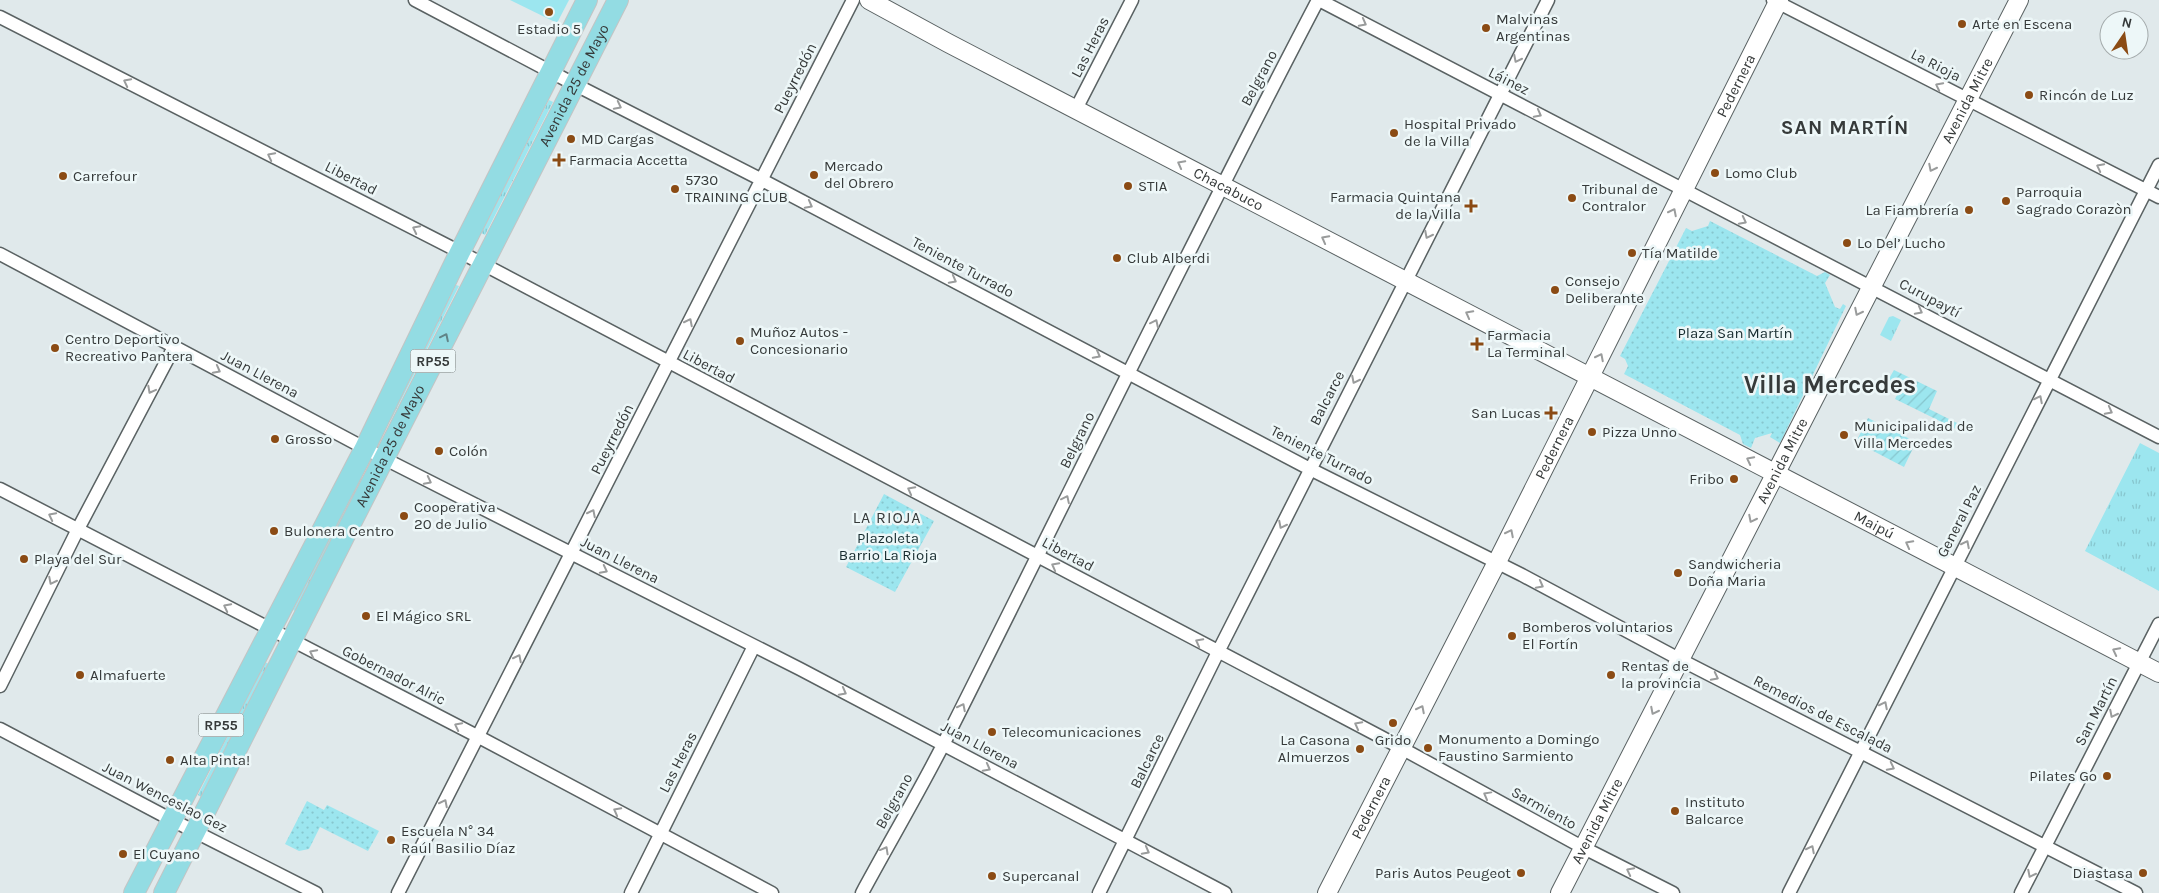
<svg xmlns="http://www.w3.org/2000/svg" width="2159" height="893" viewBox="0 0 2159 893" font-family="Karla,sans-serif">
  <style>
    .grass { fill: url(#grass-tufts) }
    .park { fill: url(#park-dots) }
    .garden { fill: url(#garden-furrows) }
    .pitch { fill: #9ce6ef }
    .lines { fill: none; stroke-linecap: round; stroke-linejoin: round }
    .street-casing { stroke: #5a6263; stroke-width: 15 }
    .secondary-casing { stroke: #5a6263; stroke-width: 20 }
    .primary-casing { stroke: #c3c4c4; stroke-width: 22 }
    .street { stroke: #fff; stroke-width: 12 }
    .secondary { stroke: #fff; stroke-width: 18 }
    .primary { stroke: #93dce3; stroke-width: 20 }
    .oneway { stroke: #9a9c9c }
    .oneway2 { stroke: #608386 }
    .poi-dot { fill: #8b4b14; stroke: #edf7f8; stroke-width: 2 }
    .labels { text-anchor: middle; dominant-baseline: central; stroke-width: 5; stroke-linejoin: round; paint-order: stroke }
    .shield { fill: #edf7f8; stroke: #6d7373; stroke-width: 1 }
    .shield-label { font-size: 14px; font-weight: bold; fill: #363a3a }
    .poi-label { font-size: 15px; fill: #363a3a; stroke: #edf7f8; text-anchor: start }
    .street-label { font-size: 15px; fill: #363a3a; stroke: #edf7f8 }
    .park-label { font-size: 15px; fill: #182d30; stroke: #edf7f8 }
    .neighbourhood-label { font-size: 16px; letter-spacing: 1px; fill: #363a3a; stroke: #edf7f8 }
    .district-label { font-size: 20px; font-weight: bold; letter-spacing: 1px; fill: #363a3a; stroke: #edf7f8 }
    .town-label { font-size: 25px; font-weight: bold; fill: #363a3a; stroke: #edf7f8 }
  </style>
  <defs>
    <pattern id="grass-tufts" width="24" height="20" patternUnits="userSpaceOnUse" patternTransform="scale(1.25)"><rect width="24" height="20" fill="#9ce6ef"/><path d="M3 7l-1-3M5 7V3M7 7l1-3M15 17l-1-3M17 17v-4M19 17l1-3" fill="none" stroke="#87c6ce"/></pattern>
    <pattern id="park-dots" width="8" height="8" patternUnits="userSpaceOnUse" patternTransform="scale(1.25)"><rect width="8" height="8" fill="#9ce6ef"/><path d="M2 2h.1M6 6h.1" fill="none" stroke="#87c6ce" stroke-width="1.8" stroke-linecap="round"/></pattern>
    <pattern id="garden-furrows" width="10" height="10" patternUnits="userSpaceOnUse" patternTransform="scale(1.25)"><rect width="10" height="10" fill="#9ce6ef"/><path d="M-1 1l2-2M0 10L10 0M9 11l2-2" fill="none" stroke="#87c6ce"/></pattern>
  </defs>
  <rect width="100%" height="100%" fill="#e0e9eb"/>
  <path class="grass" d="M549,100L553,102L485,235L481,233Z
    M456,285L459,286L391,420L388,418Z
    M1893,316L1901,320L1891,341L1880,335L1889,317Z
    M2140,443L2159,453V591L2085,551Z
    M361,477L365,479L297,612L293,610Z
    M265,662L269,664L201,797L198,795Z"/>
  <path class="park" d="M1710,221L1817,276L1825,272L1830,275L1825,283L1835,307L1840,309L1843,304L1846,306L1780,443L1770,437L1772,433L1755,438L1751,448L1743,444L1740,435L1624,374L1628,366L1625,359L1620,356L1686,228L1692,231L1708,226Z
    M884,494L934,521L895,592L846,567Z
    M307,801L324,810L327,805L379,831L368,851L320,827L309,849L299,851L285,844Z"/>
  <path class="garden" d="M1894,370L1937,391L1929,409L1961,425L1958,430L1895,399L1900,389L1887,382Z
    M1868,418L1916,442L1904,467L1856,442Z"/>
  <path class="pitch" d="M510,0H569L557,23Z"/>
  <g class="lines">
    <g class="street-casing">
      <path id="street" d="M415,0L574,84L762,180L1310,469L1522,575L1681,660L2136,893
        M1319,0L2159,437
        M1773,0L2159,197
        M0,17L460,252L1381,737L1584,848L1673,893
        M1076,109L1132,0
        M0,254L385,459L800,669L1225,893
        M0,489L477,736L772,893
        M0,686L78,529L174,347
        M0,729L172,820L316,893
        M398,893L853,0
        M631,893L754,646
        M862,893C889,843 918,794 944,743C1069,495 1189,246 1318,0
        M1099,893L1218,652L1548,0
        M1789,893L2159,165
        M2021,893L2159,624"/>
    </g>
    <g class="secondary-casing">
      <g id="secondary">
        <path id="s1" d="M869,0L948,43L2159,673"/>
        <path id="s2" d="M1327,893L1497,562L1779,0"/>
        <path id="s3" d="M1560,893L2019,0"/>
      </g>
    </g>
    <g class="primary-casing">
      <g id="primary">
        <path d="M134,893L365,448L460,252L587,0"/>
        <path id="s4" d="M164,893C315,595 464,297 618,0"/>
      </g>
    </g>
    <use href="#street" class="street"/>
    <use href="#secondary" class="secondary"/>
    <use href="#primary" class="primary"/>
  </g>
  <defs><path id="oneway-chevron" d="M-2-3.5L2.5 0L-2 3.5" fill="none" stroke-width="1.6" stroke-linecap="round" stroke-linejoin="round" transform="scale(1.25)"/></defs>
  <g class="oneway">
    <use href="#oneway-chevron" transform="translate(1363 23) rotate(28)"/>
    <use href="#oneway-chevron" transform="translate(1517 59) rotate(117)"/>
    <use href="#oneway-chevron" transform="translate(127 82) rotate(-153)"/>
    <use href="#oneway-chevron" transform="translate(1939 86) rotate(-153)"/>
    <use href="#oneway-chevron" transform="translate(618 106) rotate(27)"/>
    <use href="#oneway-chevron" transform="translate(1538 114) rotate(28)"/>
    <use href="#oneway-chevron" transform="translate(271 156) rotate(-153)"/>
    <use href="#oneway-chevron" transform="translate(1181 164) rotate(-152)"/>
    <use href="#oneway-chevron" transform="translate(2100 167) rotate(-153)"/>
    <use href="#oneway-chevron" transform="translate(1932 168) rotate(117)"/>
    <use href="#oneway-chevron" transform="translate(809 205) rotate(28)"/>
    <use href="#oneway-chevron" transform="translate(1673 212) rotate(-63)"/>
    <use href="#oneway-chevron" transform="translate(1743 221) rotate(27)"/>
    <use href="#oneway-chevron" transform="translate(416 229) rotate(-153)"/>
    <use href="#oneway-chevron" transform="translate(1428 235) rotate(117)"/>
    <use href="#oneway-chevron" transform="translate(1325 239) rotate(-152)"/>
    <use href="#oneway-chevron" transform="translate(953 280) rotate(28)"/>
    <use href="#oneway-chevron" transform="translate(1919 311) rotate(28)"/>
    <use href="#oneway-chevron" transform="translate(1858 312) rotate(117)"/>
    <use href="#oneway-chevron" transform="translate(1469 314) rotate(-152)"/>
    <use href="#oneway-chevron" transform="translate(689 322) rotate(-63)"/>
    <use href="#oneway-chevron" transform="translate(1155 323) rotate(-64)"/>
    <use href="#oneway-chevron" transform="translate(1097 355) rotate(28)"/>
    <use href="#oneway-chevron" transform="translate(1600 357) rotate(-63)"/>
    <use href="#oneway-chevron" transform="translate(217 370) rotate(28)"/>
    <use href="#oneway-chevron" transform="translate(1355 380) rotate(117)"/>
    <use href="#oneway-chevron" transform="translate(151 390) rotate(118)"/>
    <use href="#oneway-chevron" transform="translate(2039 399) rotate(-63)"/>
    <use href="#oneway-chevron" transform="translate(2109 411) rotate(28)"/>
    <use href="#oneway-chevron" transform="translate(1750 460) rotate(-153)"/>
    <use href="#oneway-chevron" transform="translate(428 481) rotate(27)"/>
    <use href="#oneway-chevron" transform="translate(911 490) rotate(-152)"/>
    <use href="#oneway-chevron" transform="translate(1066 499) rotate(-64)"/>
    <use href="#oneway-chevron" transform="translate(592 513) rotate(-63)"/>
    <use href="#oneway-chevron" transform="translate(52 516) rotate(-153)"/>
    <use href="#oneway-chevron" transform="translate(1752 519) rotate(117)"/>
    <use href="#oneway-chevron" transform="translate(1282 525) rotate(117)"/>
    <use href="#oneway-chevron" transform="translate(1510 533) rotate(-63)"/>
    <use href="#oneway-chevron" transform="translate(1909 544) rotate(-152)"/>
    <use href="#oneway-chevron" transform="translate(1966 544) rotate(-63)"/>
    <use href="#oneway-chevron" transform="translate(1055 566) rotate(-152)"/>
    <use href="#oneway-chevron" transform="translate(604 570) rotate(27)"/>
    <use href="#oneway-chevron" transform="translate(52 581) rotate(117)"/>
    <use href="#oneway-chevron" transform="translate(1540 585) rotate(28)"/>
    <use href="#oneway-chevron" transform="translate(227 607) rotate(-153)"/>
    <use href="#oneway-chevron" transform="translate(1199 642) rotate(-152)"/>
    <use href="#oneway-chevron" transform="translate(2116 651) rotate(-153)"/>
    <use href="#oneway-chevron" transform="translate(313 653) rotate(-153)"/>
    <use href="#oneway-chevron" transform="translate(518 658) rotate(-63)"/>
    <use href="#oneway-chevron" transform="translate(1715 677) rotate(27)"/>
    <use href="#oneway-chevron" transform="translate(843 692) rotate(28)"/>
    <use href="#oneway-chevron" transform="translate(1884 705) rotate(-63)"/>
    <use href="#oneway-chevron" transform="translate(962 707) rotate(-63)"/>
    <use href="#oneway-chevron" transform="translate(1421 709) rotate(-63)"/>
    <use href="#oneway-chevron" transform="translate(1654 711) rotate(117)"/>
    <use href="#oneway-chevron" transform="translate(2113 714) rotate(117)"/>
    <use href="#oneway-chevron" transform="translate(1358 725) rotate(-152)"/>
    <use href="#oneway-chevron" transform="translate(458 726) rotate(-153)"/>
    <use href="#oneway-chevron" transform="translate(1891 767) rotate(27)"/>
    <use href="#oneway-chevron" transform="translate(987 768) rotate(28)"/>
    <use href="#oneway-chevron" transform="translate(1487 795) rotate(-151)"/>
    <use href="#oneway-chevron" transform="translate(444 803) rotate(-63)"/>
    <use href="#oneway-chevron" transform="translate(617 811) rotate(-152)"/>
    <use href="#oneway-chevron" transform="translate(1811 849) rotate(-63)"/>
    <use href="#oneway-chevron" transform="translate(885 850) rotate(-61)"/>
    <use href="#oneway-chevron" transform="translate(1146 851) rotate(28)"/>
    <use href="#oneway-chevron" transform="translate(1630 871) rotate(-153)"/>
    <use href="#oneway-chevron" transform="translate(2031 874) rotate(117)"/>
  </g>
  <use class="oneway2" href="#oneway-chevron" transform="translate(445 337) rotate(-64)"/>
  <g class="poi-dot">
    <circle cx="549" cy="12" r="5"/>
    <circle cx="1962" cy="24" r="5"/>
    <circle cx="1486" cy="28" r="5"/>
    <circle cx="2029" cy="95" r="5"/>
    <circle cx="1394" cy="133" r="5"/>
    <circle cx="571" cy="139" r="5"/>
    <path d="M556.5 152.5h5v5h5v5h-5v5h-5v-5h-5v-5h5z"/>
    <circle cx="1715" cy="173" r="5"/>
    <circle cx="814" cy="175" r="5"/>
    <circle cx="63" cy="176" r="5"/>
    <circle cx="1128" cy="186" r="5"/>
    <circle cx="675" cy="189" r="5"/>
    <circle cx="1572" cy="198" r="5"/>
    <circle cx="2006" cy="201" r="5"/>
    <path d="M1468.5 198.5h5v5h5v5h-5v5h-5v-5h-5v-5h5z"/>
    <circle cx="1969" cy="210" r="5"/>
    <circle cx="1847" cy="243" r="5"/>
    <circle cx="1632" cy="253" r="5"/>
    <circle cx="1117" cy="258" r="5"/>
    <circle cx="1555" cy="290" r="5"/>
    <circle cx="740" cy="341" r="5"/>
    <path d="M1474.5 336.5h5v5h5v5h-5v5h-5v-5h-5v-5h5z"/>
    <circle cx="55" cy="348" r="5"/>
    <path d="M1548.5 405.5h5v5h5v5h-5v5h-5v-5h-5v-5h5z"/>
    <circle cx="1592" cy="432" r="5"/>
    <circle cx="1844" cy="435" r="5"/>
    <circle cx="275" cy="439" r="5"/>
    <circle cx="439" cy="451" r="5"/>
    <circle cx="1734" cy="479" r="5"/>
    <circle cx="404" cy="516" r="5"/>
    <circle cx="274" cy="531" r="5"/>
    <circle cx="24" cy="559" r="5"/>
    <circle cx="1678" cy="573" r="5"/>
    <circle cx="366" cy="616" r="5"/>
    <circle cx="1512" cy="636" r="5"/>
    <circle cx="80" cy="675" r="5"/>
    <circle cx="1611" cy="675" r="5"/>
    <circle cx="1393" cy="723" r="5"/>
    <circle cx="992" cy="732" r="5"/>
    <circle cx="1428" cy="748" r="5"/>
    <circle cx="1360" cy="749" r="5"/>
    <circle cx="170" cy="760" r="5"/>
    <circle cx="2107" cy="776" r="5"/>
    <circle cx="1675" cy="811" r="5"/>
    <circle cx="391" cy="840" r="5"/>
    <circle cx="123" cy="854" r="5"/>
    <circle cx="1521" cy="873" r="5"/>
    <circle cx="2143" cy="873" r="5"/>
    <circle cx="992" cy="876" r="5"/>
  </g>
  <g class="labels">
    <g class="shield">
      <rect x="410.5" y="349.5" width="45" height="23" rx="4"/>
      <rect x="198.5" y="713.5" width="45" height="23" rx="4"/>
    </g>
    <g class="shield-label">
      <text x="433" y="361">RP55</text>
      <text x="221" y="725">RP55</text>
    </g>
    <g class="poi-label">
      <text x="1496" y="19">Malvinas<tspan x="1496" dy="17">Argentinas</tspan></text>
      <text x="1972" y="24">Arte en Escena</text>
      <text x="549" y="29" text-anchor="middle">Estadio 5</text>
      <text x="2039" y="95">Rincón de Luz</text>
      <text x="1404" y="124">Hospital Privado<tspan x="1404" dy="17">de la Villa</tspan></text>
      <text x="581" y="139">MD Cargas</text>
      <text x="569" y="160">Farmacia Accetta</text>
      <text x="824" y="166">Mercado<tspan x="824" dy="17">del Obrero</tspan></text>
      <text x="1725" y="173">Lomo Club</text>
      <text x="73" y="176">Carrefour</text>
      <text x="685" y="180">5730<tspan x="685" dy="17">TRAINING CLUB</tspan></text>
      <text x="1138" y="186">STIA</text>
      <text x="1582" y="189">Tribunal de<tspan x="1582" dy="17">Contralor</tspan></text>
      <text x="2016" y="192">Parroquia<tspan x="2016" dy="17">Sagrado Corazòn</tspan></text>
      <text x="1461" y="197" text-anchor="end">Farmacia Quintana<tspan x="1461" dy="17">de la Villa</tspan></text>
      <text x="1959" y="210" text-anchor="end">La Fiambrería</text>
      <text x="1857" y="243">Lo Del’ Lucho</text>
      <text x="1642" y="253">Tía Matilde</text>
      <text x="1127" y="258">Club Alberdi</text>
      <text x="1565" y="281">Consejo<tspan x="1565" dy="17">Deliberante</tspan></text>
      <text x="750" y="332">Muñoz Autos -<tspan x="750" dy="17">Concesionario</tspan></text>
      <text x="1487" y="335">Farmacia<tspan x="1487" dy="17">La Terminal</tspan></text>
      <text x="65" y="339">Centro Deportivo<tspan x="65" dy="17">Recreativo Pantera</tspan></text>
      <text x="1541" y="413" text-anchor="end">San Lucas</text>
      <text x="1854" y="426">Municipalidad de<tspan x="1854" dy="17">Villa Mercedes</tspan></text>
      <text x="1602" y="432">Pizza Unno</text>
      <text x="285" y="439">Grosso</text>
      <text x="449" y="451">Colón</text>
      <text x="1724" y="479" text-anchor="end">Fribo</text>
      <text x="414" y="507">Cooperativa<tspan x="414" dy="17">20 de Julio</tspan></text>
      <text x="284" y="531">Bulonera Centro</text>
      <text x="34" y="559">Playa del Sur</text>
      <text x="1688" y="564">Sandwicheria<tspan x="1688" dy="17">Doña Maria</tspan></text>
      <text x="376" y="616">El Mágico SRL</text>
      <text x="1522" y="627">Bomberos voluntarios<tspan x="1522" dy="17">El Fortín</tspan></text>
      <text x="1621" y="666">Rentas de<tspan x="1621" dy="17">la provincia</tspan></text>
      <text x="90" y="675">Almafuerte</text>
      <text x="1002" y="732">Telecomunicaciones</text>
      <text x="1438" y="739">Monumento a Domingo<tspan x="1438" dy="17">Faustino Sarmiento</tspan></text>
      <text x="1350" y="740" text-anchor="end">La Casona<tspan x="1350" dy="17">Almuerzos</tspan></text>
      <text x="1393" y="740" text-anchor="middle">Grido</text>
      <text x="180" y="760">Alta Pinta!</text>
      <text x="2097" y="776" text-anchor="end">Pilates Go</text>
      <text x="1685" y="802">Instituto<tspan x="1685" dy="17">Balcarce</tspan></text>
      <text x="401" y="831">Escuela N° 34<tspan x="401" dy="17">Raúl Basilio Díaz</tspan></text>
      <text x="133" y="854">El Cuyano</text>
      <text x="1511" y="873" text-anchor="end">Paris Autos Peugeot</text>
      <text x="2133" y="873" text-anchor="end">Diastasa</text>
      <text x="1002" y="876">Supercanal</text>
    </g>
    <g class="street-label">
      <text transform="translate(1090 47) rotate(-63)">Las Heras</text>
      <text transform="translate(1936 65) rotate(27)">La Rioja</text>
      <text transform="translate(795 78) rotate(-63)">Pueyrredón</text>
      <text transform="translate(1259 78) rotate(-62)">Belgrano</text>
      <text transform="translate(1509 81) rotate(27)">Láinez</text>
      <text stroke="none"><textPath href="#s4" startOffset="906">Avenida 25 de Mayo</textPath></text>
      <text stroke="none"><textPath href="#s2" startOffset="905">Pedernera</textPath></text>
      <text stroke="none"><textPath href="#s3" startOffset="891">Avenida Mitre</textPath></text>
      <text transform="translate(351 178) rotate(27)">Libertad</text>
      <text stroke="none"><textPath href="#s1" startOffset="406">Chacabuco</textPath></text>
      <text transform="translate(963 267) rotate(28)">Teniente Turrado</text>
      <text transform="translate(1930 298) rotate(28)">Curupaytí</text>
      <text transform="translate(709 366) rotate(28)">Libertad</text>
      <text transform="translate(260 374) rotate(28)">Juan Llerena</text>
      <text transform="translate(1327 398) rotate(-63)">Balcarce</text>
      <text transform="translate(612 439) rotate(-63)">Pueyrredón</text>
      <text transform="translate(1077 440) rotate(-64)">Belgrano</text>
      <text stroke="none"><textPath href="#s4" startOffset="501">Avenida 25 de Mayo</textPath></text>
      <text stroke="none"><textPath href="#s2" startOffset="500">Pedernera</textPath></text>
      <text transform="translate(1322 455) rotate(27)">Teniente Turrado</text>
      <text stroke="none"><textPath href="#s3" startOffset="486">Avenida Mitre</textPath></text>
      <text transform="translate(1959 521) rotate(-63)">General Paz</text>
      <text stroke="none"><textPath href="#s1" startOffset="1134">Maipú</textPath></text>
      <text transform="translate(1068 554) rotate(28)">Libertad</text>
      <text transform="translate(620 560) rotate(27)">Juan Llerena</text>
      <text transform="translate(394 675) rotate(27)">Gobernador Alric</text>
      <text transform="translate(2096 711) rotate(-63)">San Martín</text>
      <text transform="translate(1823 714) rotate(27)">Remedios de Escalada</text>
      <text transform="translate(980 745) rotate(28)">Juan Llerena</text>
      <text transform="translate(1147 761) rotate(-64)">Balcarce</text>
      <text transform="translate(678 762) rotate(-63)">Las Heras</text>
      <text transform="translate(165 797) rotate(27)">Juan Wenceslao Gez</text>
      <text transform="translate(894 801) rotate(-61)">Belgrano</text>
      <text stroke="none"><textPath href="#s2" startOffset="96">Pedernera</textPath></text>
      <text transform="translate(1544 808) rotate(29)">Sarmiento</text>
      <text stroke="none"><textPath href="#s3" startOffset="81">Avenida Mitre</textPath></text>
    </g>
    <g class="park-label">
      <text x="1735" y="333">Plaza San Martín</text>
      <text x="888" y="538">Plazoleta<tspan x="888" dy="17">Barrio La Rioja</tspan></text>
    </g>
    <g class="neighbourhood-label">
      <text x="887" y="517">LA RIOJA</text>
    </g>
    <g class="district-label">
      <text x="1845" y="127">SAN MARTÍN</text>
    </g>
    <g class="town-label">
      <text x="1830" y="384">Villa Mercedes</text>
    </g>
  </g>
  <g transform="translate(2124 35) rotate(13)"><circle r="24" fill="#edf7f8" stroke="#a4abac"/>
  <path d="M0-4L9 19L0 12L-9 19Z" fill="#8b4b14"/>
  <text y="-8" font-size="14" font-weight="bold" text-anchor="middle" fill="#363a3a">N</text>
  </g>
</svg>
